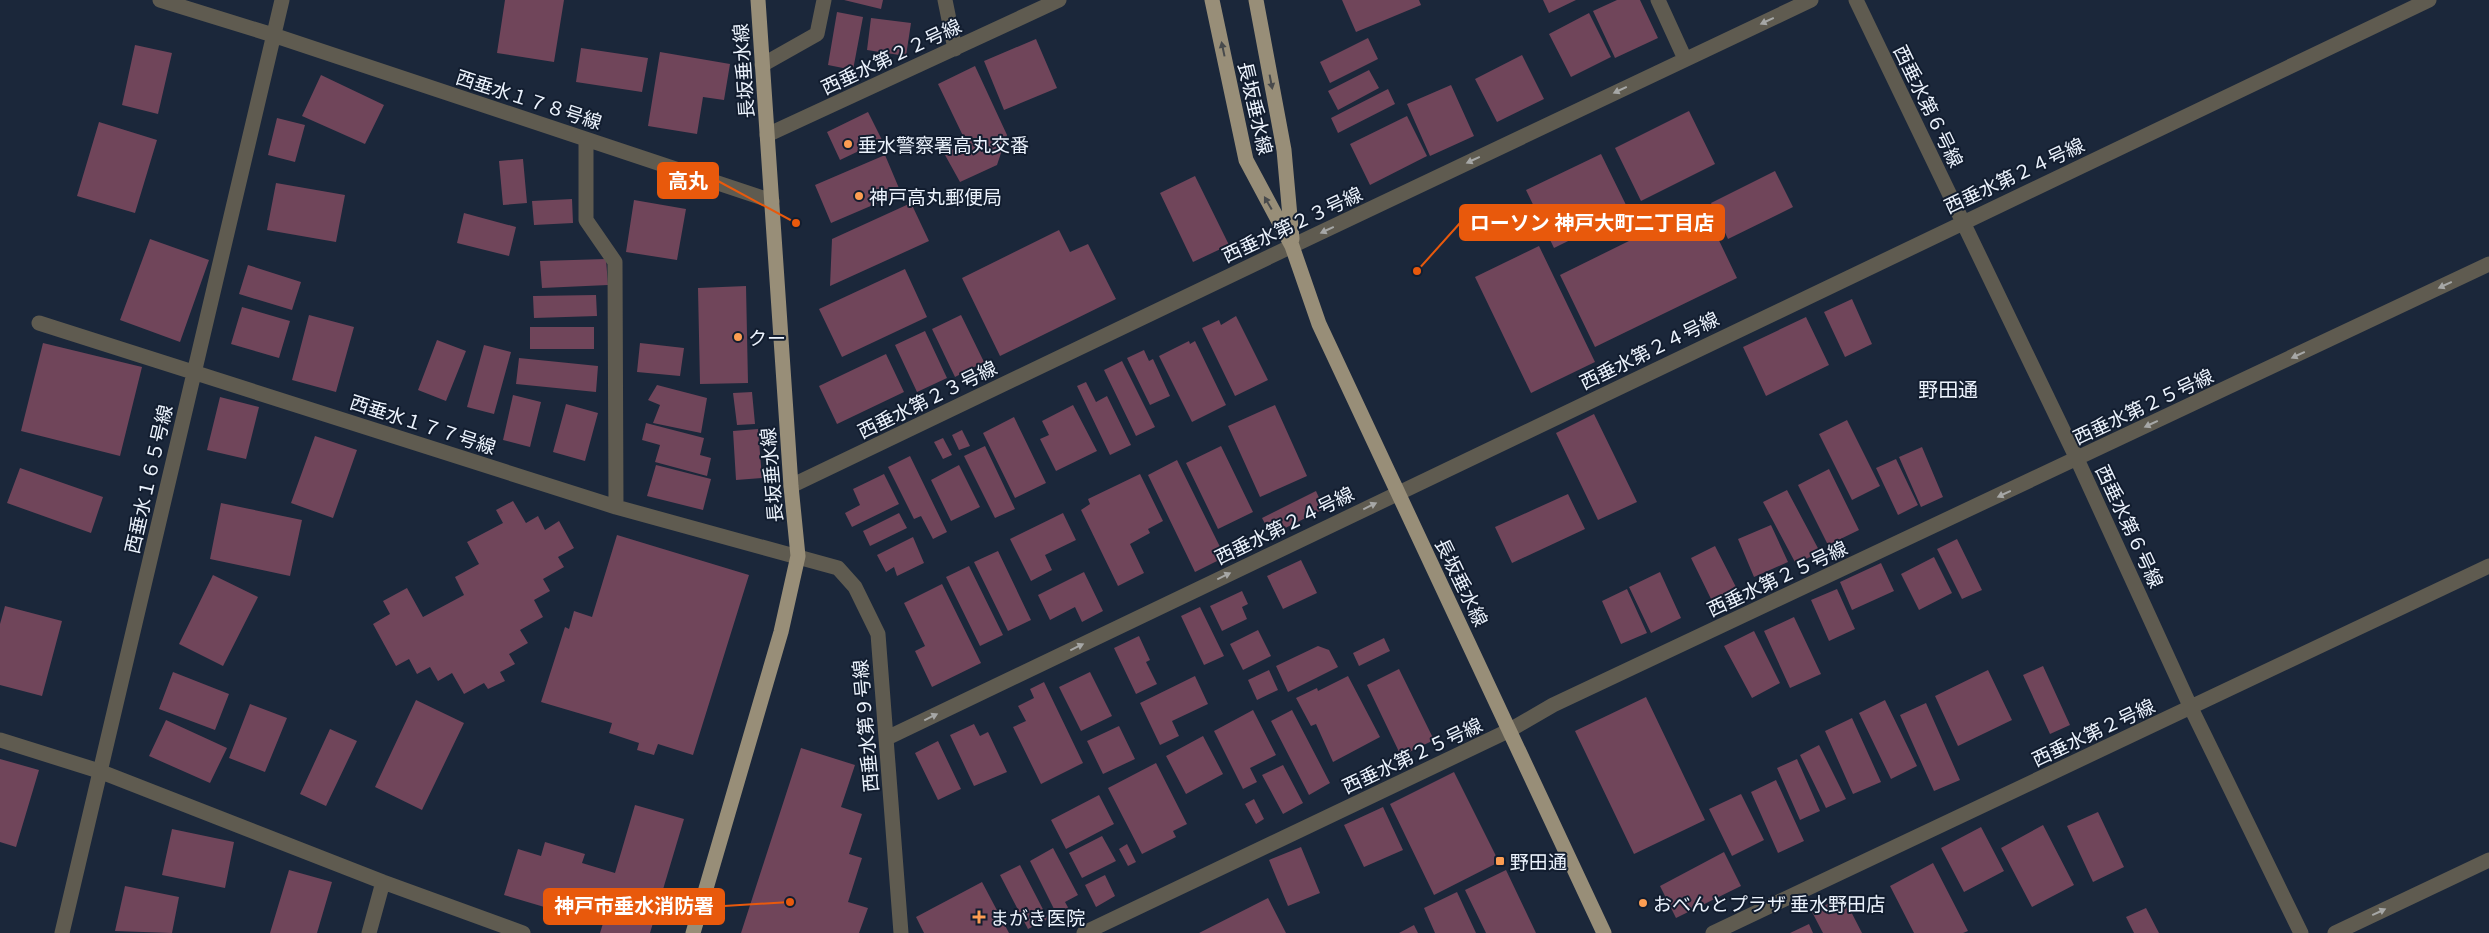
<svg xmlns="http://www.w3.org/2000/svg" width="2489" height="933" viewBox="0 0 2489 933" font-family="'Exo 2','Noto Sans JP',sans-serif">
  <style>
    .building { fill: #70455a }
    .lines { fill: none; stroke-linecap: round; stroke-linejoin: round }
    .minor { stroke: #5f5b50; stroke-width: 15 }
    .major { stroke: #988e78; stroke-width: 15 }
    .oneway { fill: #a6a7a6 }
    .oneway2 { fill: #484a4c }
    .poi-dot { fill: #fc9d52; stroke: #121d2f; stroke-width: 2 }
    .labels { text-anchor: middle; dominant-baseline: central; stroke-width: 4; stroke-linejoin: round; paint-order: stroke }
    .street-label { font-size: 19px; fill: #ecf3fd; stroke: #121d2f }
    .poi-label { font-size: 19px; fill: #ecf3fd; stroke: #121d2f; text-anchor: start }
    .neighbourhood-label { font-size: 20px; fill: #ecf3fd; stroke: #121d2f }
    .leader { fill: none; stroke: #e8590c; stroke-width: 2 }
    .callout-dot { fill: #e8590c; stroke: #121d2f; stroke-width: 2 }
    .callout { fill: #e8590c; stroke: #e8590c; stroke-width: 2 }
    .callout-label { font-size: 20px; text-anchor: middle; font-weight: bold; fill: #fff }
  </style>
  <rect width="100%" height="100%" fill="#1b273a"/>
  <path class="building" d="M505,0H564L554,62L497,53Z
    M844,0H883L881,9Z
    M1342,0H1419L1421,5L1356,32Z
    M1543,0H1576L1549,13Z
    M1617,0H1640L1658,38L1615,58L1593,11Z
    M837,12L863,17L853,70L828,65Z
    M1589,13L1611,57L1571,77L1549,34Z
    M871,18L911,23L906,56L867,50Z
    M1368,38L1378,59L1330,83L1320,62Z
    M1036,39L1057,88L1004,110L984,61Z
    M135,45L172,53L158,114L122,105Z
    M581,48L648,58L642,92L576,82Z
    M660,52L730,64L724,100L703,97L697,134L648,126Z
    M1522,55L1544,99L1497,122L1475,79Z
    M975,66L1007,135L997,165L960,182L945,155L965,140L938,84Z
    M1369,70L1379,88L1338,110L1328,91Z
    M321,75L384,105L365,144L302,116Z
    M1451,85L1474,136L1430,156L1407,104Z
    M1388,89L1395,104L1338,133L1331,118Z
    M1689,111L1715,164L1641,201L1615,148Z
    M868,112L882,140L840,160L827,132Z
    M1407,116L1427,156L1370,185L1350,144Z
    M277,118L305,125L295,162L268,155Z
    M99,122L157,140L135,213L77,196Z
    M1601,154L1629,211L1554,248L1526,190Z
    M885,155L901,193L831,223L815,185Z
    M523,159L527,203L503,205L499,161Z
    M1775,171L1793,207L1728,239L1711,203Z
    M1195,176L1229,245L1193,262L1160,193Z
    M276,183L345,195L336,242L267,230Z
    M572,199L573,223L534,225L532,201Z
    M634,200L686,209L677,260L626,252Z
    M911,203L929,241L830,286L832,239Z
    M1702,205L1737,278L1595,347L1560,275Z
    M464,213L516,227L509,256L457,243Z
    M1059,230L1070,252L1088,244L1116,299L1000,356L962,278Z
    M150,239L209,260L180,342L120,320Z
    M1539,246L1595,362L1531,393L1475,277Z
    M606,259L608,285L542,288L540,261Z
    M248,265L301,282L292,310L239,294Z
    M905,269L927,317L842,357L819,309Z
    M746,286L748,383L700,384L698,288Z
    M596,295L597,316L534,318L533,296Z
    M1852,299L1872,344L1845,357L1824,312Z
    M242,307L290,321L279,358L231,344Z
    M309,315L354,327L336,392L292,380Z
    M961,315L984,362L955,377L932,329Z
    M1236,316L1268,380L1235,396L1202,328L1219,320L1221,325Z
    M1806,317L1829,365L1766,396L1743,347Z
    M530,327H594V349H530Z
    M925,331L947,378L917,392L895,345Z
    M437,340L466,351L446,401L418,390Z
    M1189,341L1190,344L1195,341L1226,405L1192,422L1159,356Z
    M43,343L142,367L120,456L21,431Z
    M640,343L684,348L680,376L637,372Z
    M484,345L511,352L494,414L467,407Z
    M1144,350L1149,361L1153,359L1170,396L1150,405L1127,358Z
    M886,354L904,392L837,424L819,386Z
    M519,358L598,366L596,392L516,384Z
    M1122,361L1155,427L1136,436L1104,370Z
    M1086,382L1096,402L1107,396L1131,445L1110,455L1077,386Z
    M657,385L707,398L701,433L653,423L660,405L648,400Z
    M752,392L755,424L737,425L733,393Z
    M513,395L541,402L530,447L503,440Z
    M220,397L259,407L246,459L207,450Z
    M566,404L598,413L585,461L553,452Z
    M1073,405L1097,451L1056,471L1040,439L1049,435L1042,421Z
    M1275,405L1307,476L1260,497L1228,426Z
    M1594,414L1637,502L1598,520L1556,433Z
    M1014,417L1046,483L1015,498L983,433Z
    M1847,420L1880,486L1852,500L1819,434Z
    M646,423L704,438L700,455L711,458L707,476L655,462L660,445L642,440Z
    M758,429L762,478L736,480L733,431Z
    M962,430L970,446L959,450L952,435Z
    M315,436L357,450L333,518L291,503Z
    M943,438L952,455L943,459L934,442Z
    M985,446L1015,509L995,518L964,456Z
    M1221,446L1253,512L1218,529L1186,463Z
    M1922,447L1943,497L1921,507L1899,457Z
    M910,456L947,532L933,539L921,516L914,519L888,467Z
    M1896,459L1918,505L1898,515L1876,468Z
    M1177,460L1225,557L1195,572L1148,475Z
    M656,465L711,479L703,510L647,496Z
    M959,465L980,507L951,521L931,480Z
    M20,468L103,497L91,533L7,503Z
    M1829,469L1859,530L1828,545L1798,485Z
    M884,474L899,504L852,527L845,513L860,505L853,489Z
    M1140,474L1163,521L1148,529L1150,533L1130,544L1144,573L1118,586L1081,510L1090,504L1088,499Z
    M1787,490L1820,552L1796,564L1763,502Z
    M1316,491L1324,509L1271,535L1262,518Z
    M1568,494L1585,529L1512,563L1495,527Z
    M513,501L526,523L538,516L545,530L559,521L574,548L558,557L564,567L543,579L550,591L534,600L543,617L520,630L528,643L509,654L515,664L500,672L505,681L488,689L484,683L464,694L452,673L438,681L430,667L417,674L409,659L396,666L373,624L390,614L383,601L407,588L423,617L464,595L455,577L479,564L467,542L503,523L496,510Z
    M221,503L302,520L290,576L210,559Z
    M899,513L907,528L870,546L863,531Z
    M1063,513L1076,540L1045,555L1052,570L1031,581L1010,539Z
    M1771,525L1788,562L1754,577L1738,539Z
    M617,535L749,575L693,755L658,744L654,755L637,750L639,743L609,733L612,723L541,702L565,627L569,629L574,611L592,617Z
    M913,537L924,563L897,576L894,567L886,572L877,555Z
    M1957,539L1982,590L1962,599L1937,549Z
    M1715,546L1738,591L1713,603L1691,558Z
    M998,551L1031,620L1008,631L974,562Z
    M1934,557L1952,593L1919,610L1901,574Z
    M1301,560L1317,593L1283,609L1267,576Z
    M1881,563L1894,591L1852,610L1840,582Z
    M969,566L1003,635L980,646L946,577Z
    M1084,572L1103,611L1082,622L1075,607L1050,620L1038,595Z
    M1660,572L1681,618L1651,633L1629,587Z
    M213,575L258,597L223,666L179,644Z
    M942,584L981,663L932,687L915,651L925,646L904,603Z
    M1627,589L1647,633L1621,644L1602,601Z
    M1837,589L1855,629L1829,641L1811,600Z
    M1242,591L1248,604L1242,607L1247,619L1222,631L1210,606Z
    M5,606L62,621L42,696L0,685V624Z
    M1200,607L1224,656L1204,665L1181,616Z
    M1794,617L1821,674L1790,688L1764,631Z
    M1258,630L1271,656L1243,670L1230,644Z
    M1754,631L1780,683L1752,698L1724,646Z
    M1139,636L1150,660L1146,662L1157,684L1136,694L1114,648Z
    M1384,638L1390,651L1359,666L1353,653Z
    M1318,646L1329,650L1338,667L1288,692L1276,666Z
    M2043,666L2070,725L2050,734L2023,675Z
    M1399,669L1434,740L1401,756L1367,685Z
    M1269,670L1278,690L1257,700L1248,680Z
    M1988,670L2012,720L1958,746L1935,696Z
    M173,672L229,694L215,730L159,709Z
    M1090,672L1112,716L1081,731L1059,687Z
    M1195,676L1208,704L1172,721L1179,736L1160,745L1140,703Z
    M1348,676L1380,737L1333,762L1316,724L1311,726L1296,698L1317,688L1318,691Z
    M1044,682L1083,763L1041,784L1013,727L1026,721L1018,706L1034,698L1030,689Z
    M1646,697L1705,820L1634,854L1575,731Z
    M416,700L464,723L422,810L375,787Z
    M1885,700L1917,766L1891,779L1859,713Z
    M1926,703L1960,780L1934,791L1900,715Z
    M250,704L287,718L265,772L229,758Z
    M1253,710L1276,755L1250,768L1257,782L1243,789L1214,731Z
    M1292,710L1330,783L1309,795L1271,721Z
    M1852,718L1881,782L1853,794L1825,731Z
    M166,720L227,748L210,783L149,756Z
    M974,724L980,736L988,732L1007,772L974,786L950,735Z
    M1119,726L1135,759L1103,774L1087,741Z
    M330,729L357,741L326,806L300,794Z
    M1203,736L1223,774L1186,794L1166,756Z
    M938,741L961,789L938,800L915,753Z
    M1819,745L1846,799L1826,808L1800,755Z
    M801,748L855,765L841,807L862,814L849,854L862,858L848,902L868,908L859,933H741Z
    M0,759L39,770L16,847L0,842Z
    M1797,759L1820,811L1800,820L1777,768Z
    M1156,763L1187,824L1173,831L1176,837L1142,854L1108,788Z
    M1283,765L1303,803L1283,814L1262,775Z
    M1454,772L1499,862L1434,895L1390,804Z
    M1776,780L1804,841L1778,853L1751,792Z
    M1741,794L1764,840L1732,856L1709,809Z
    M1099,795L1114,824L1066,849L1051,820Z
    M1254,799L1264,819L1256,824L1245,804Z
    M635,805L684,819L650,933H600L605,917L597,914L595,922L504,895L518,849L541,856L545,842L585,854L582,863L615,873Z
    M1383,807L1403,850L1364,867L1344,825Z
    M2098,812L2124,867L2093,882L2067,826Z
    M2043,825L2074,885L2032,907L2001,848Z
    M1981,827L2004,871L1964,892L1941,848Z
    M172,829L234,842L225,888L162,875Z
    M1102,836L1116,861L1082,878L1069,853Z
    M1127,844L1136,862L1128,866L1119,849Z
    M1301,847L1320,893L1288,906L1269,860Z
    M1053,848L1078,895L1065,902L1070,911L1058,917L1030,861Z
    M1724,852L1741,886L1676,918L1660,886Z
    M1933,863L1968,931L1963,933H1914L1890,886Z
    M1020,865L1048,919L1028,929L1000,875Z
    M289,870L332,882L317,933H270Z
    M1506,870L1536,933H1486L1465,890Z
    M1105,875L1115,896L1096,907L1085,885Z
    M982,882L1009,933H924L916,917Z
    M125,886L179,897L172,933L115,931Z
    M1457,892L1476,933H1435L1424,908Z
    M1843,896L1862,933H1823L1812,912Z
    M1268,898L1286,933H1199Z
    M2146,908L2159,933H2134L2126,917Z
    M1809,924L1813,933H1790Z
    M1414,925L1418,933H1399Z"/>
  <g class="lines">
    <path class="minor" d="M160,0L273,35L772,201
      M945,0L955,49
      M1658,0L1685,59
      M1856,0L2077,459L2191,708L2301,933
      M762,65L817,34L824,0
      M767,135L1059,0
      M586,140V220L615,262L616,507
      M39,323L616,507L838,568L855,587L878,634L901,933
      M791,486L1292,246L1811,0
      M887,738L2429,0
      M0,740L99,771L383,882L523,933
      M62,933L282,0
      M369,933L383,882
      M1084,933L1510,730L1553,705L2489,264
      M1713,933L2489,566
      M2335,933L2489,860"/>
    <path class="major" d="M1212,0L1246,160L1292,246L1319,324L1604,933
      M1256,0L1284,150L1292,239
      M693,933L781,632L798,556L791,486L758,0"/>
  </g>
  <defs><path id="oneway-solid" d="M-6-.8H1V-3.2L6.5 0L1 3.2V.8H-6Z" transform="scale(1.25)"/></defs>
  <g class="oneway">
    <use href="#oneway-solid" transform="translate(1767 21) rotate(155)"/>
    <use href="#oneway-solid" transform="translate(1620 90) rotate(155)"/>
    <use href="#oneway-solid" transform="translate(1473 160) rotate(155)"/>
    <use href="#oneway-solid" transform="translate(1327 230) rotate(155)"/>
    <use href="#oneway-solid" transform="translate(2445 285) rotate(155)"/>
    <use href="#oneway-solid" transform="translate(2298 355) rotate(155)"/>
    <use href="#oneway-solid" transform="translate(2151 424) rotate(155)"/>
    <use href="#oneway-solid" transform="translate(2004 494) rotate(155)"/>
    <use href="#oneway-solid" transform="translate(1370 506) rotate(-26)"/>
    <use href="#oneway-solid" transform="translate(1224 576) rotate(-26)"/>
    <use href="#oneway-solid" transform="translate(1077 647) rotate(-26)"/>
    <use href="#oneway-solid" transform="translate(931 717) rotate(-26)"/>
    <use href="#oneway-solid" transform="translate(2379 912) rotate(-25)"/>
  </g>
  <g class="oneway2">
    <use href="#oneway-solid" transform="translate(1223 49) rotate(-102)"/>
    <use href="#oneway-solid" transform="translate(1271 82) rotate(79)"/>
    <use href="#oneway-solid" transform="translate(1268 203) rotate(-120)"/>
  </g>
  <g class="poi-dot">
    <circle cx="848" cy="144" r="5"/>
    <circle cx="859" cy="196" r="5"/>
    <circle cx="738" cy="337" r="5"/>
    <rect x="1495" y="856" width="10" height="10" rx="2.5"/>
    <circle cx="1643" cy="903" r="5"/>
    <path d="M976.5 909.5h5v5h5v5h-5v5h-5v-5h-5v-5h5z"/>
  </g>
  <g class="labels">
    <g class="street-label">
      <text transform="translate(891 56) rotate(-25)">西垂水第２２号線</text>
      <text transform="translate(743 71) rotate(-94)">長坂垂水線</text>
      <text transform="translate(529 99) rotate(18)">西垂水１７８号線</text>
      <text transform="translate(1929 106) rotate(64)">西垂水第６号線</text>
      <text transform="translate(1256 108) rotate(77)">長坂垂水線</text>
      <text transform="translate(2014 175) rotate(-25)">西垂水第２４号線</text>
      <text transform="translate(1292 224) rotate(-25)">西垂水第２３号線</text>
      <text transform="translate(1649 350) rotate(-26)">西垂水第２４号線</text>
      <text transform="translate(927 399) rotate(-26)">西垂水第２３号線</text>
      <text transform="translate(2143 406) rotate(-25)">西垂水第２５号線</text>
      <text transform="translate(423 424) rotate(18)">西垂水１７７号線</text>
      <text transform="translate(771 475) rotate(-95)">長坂垂水線</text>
      <text transform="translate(148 479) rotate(-77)">西垂水１６５号線</text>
      <text transform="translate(1284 525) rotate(-26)">西垂水第２４号線</text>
      <text transform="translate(2130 526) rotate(65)">西垂水第６号線</text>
      <text transform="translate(1777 578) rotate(-25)">西垂水第２５号線</text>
      <text transform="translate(1462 582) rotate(64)">長坂垂水線</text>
      <text transform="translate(865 726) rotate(-95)">西垂水第９号線</text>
      <text transform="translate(2093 732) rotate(-25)">西垂水第２号線</text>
      <text transform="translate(1412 755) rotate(-25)">西垂水第２５号線</text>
    </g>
    <g class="poi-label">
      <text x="858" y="144">垂水警察署高丸交番</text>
      <text x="869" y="196">神戸高丸郵便局</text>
      <text x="748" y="337">クー</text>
      <text x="1510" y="861">野田通</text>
      <text x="1653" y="903">おべんとプラザ 垂水野田店</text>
      <text x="990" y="917">まがき医院</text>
    </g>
    <g class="neighbourhood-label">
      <text x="1948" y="389">野田通</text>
    </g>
  </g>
  <path class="leader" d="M796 223L718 181M1417 271L1460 223M790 902L724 906"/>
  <g class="callout-dot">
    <circle cx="796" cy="223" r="5"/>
    <circle cx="1417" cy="271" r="5"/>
    <circle cx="790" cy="902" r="5"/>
  </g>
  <g class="callout">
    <rect x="658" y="163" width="60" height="35" rx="5"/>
    <rect x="1460" y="205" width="264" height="35" rx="5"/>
    <rect x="544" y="889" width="180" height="35" rx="5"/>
  </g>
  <g class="callout-label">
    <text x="688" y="188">高丸</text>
    <text x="1592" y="230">ローソン 神戸大町二丁目店</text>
    <text x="634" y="913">神戸市垂水消防署</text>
  </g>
</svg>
